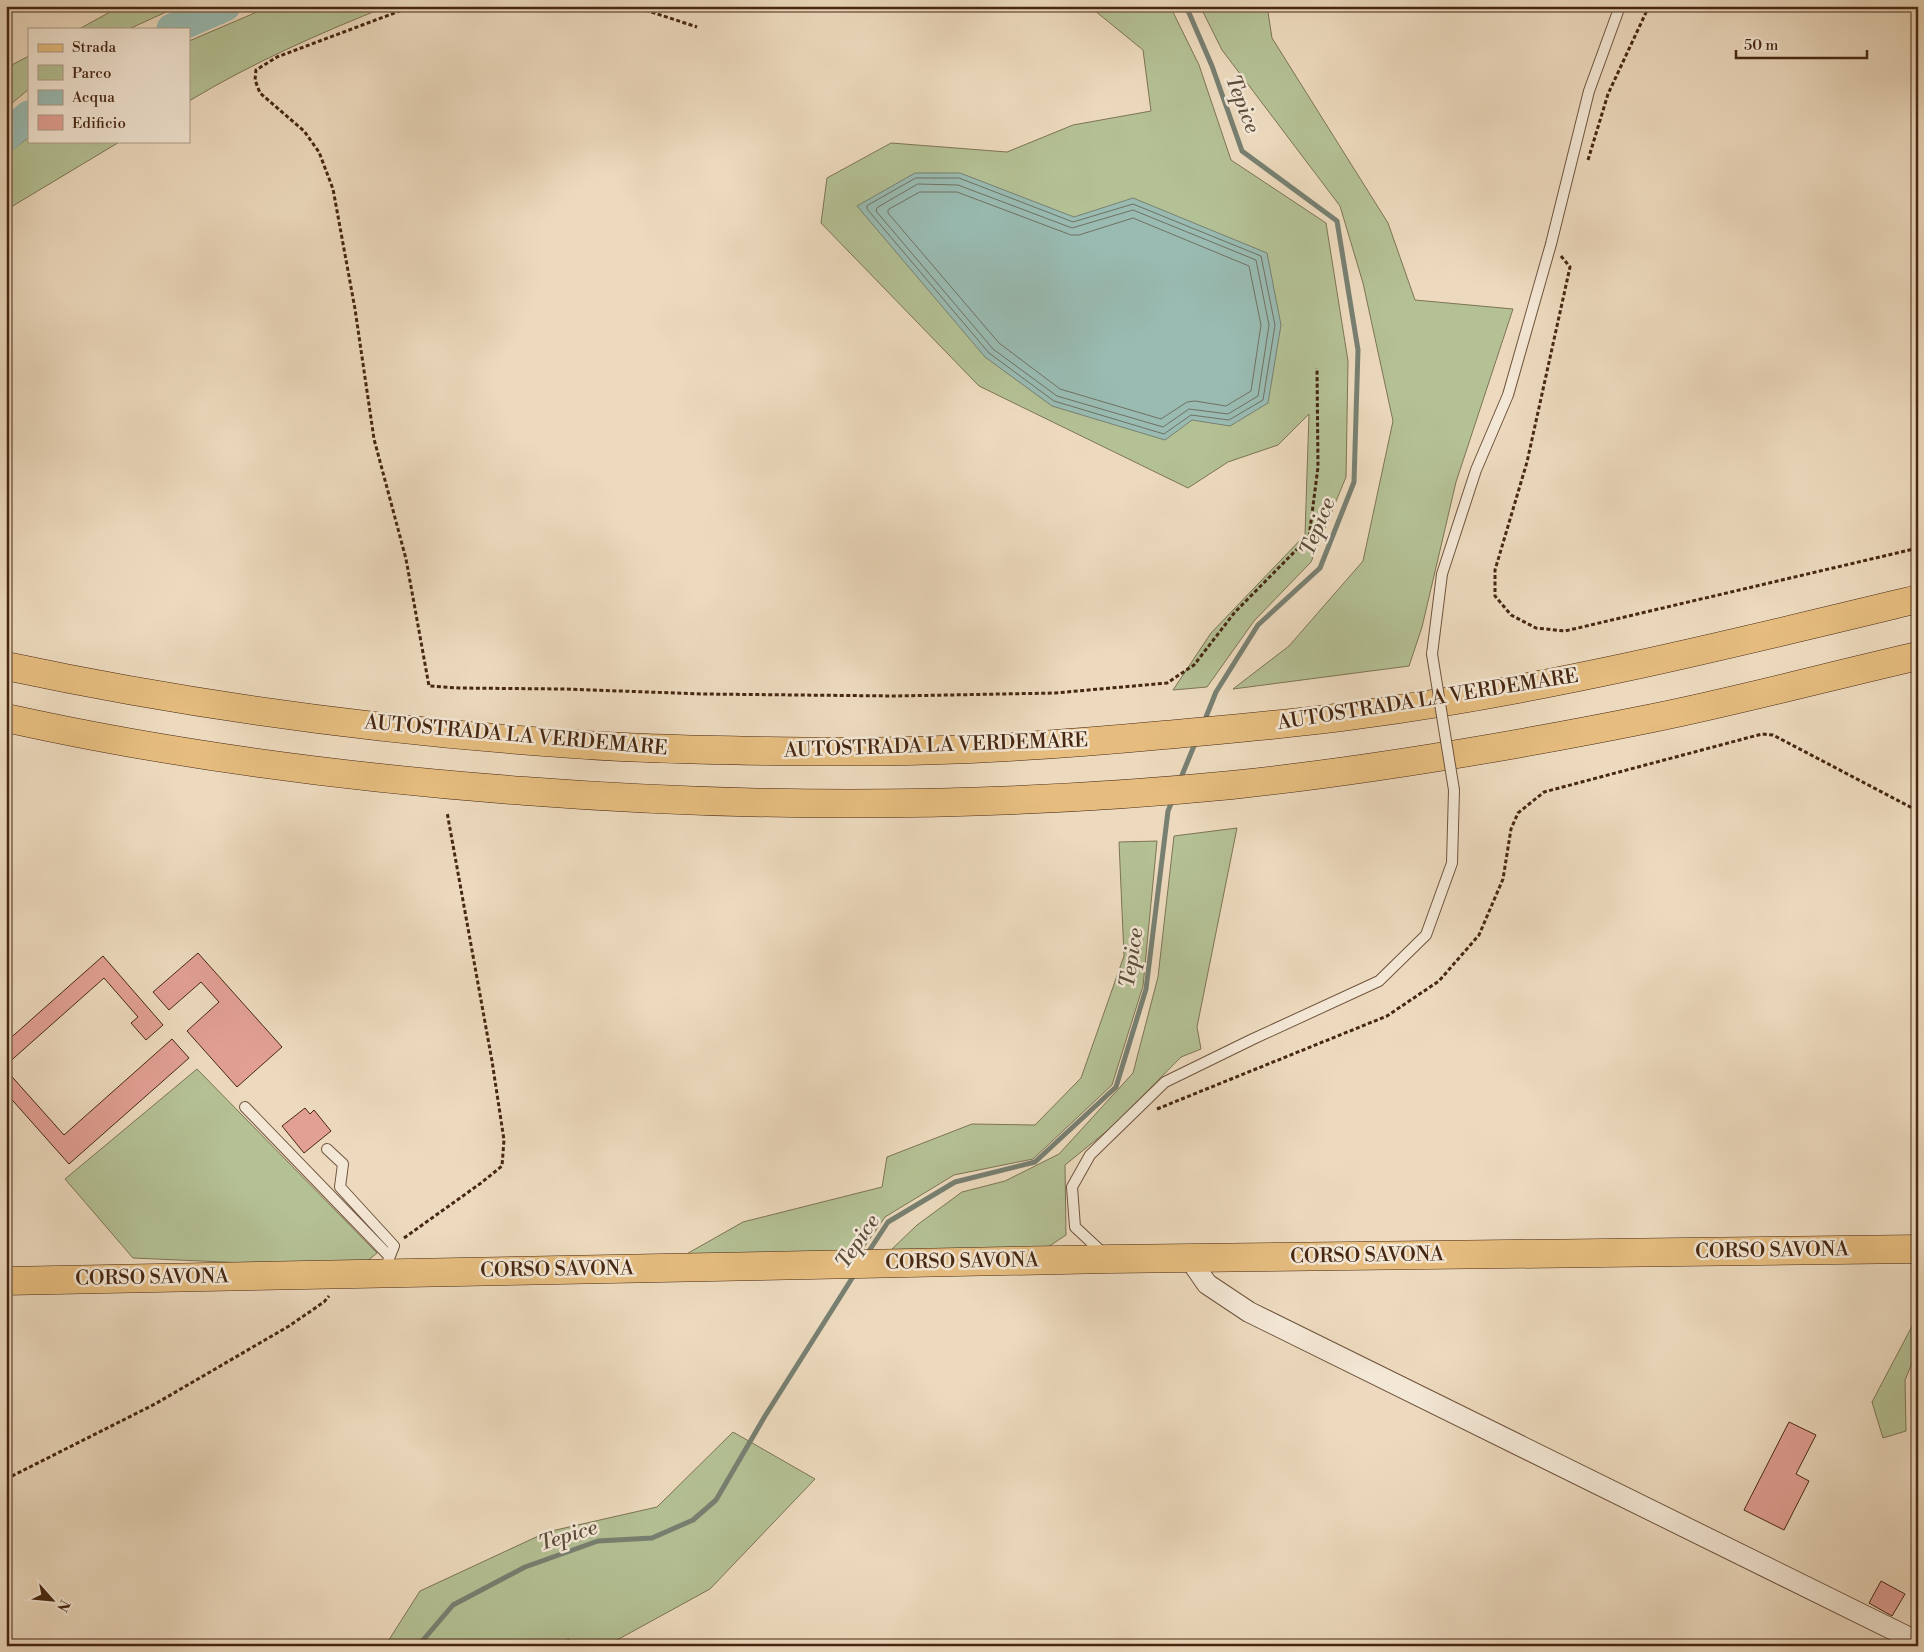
<svg xmlns="http://www.w3.org/2000/svg" width="1924" height="1652" viewBox="0 0 1924 1652" font-family="'Libre Bodoni',serif">
  <style>
    .green { fill: #b4c195; stroke: #7d7454 }
    .water { fill: #99bbb2; stroke: #788072 }
    .lines { fill: none; stroke-linecap: round; stroke-linejoin: round }
    .shore { stroke: #707162; stroke-width: 1 }
    .stream { stroke: #788072; stroke-width: 5 }
    .river { stroke: #99bbb2; stroke-width: 31 }
    .building { fill: #e2a094; stroke: #462712 }
    .service-casing { stroke: #70543d; stroke-width: 12 }
    .minor-casing { stroke: #70543d; stroke-width: 22 }
    .primary-casing { stroke: #462712; stroke-width: 29 }
    .motorway-casing { stroke: #462712; stroke-width: 29 }
    .path { stroke: #462712; stroke-width: 3; stroke-dasharray: 4 2.5; stroke-linecap: butt }
    .service { stroke: #f3e7d5; stroke-width: 10 }
    .minor { stroke: #f3e7d5; stroke-width: 20 }
    .primary { stroke: #e6bd7f; stroke-width: 28 }
    .motorway { stroke: #e6bd7f; stroke-width: 28 }
    .service-bridge-casing { stroke: #70543d; stroke-width: 12; stroke-linecap: butt }
    .service-bridge { stroke: #f3e7d5; stroke-width: 10 }
    .labels { text-anchor: middle; dominant-baseline: central; stroke-width: 5; stroke-linejoin: round; paint-order: stroke }
    .street-label { font-size: 20px; fill: #462712; stroke: #f3e7d5 }
    .water-label { font-size: 21px; font-style: italic; fill: #5b4c3a; stroke: #f3e7d5 }
  </style>
  <rect width="100%" height="100%" fill="#eddabe"/>
  <filter id="stains"><feTurbulence type="fractalNoise" baseFrequency=".004" numOctaves="4"/><feColorMatrix values="0 0 0 0 .2 0 0 0 0 .09 0 0 0 0 .02 0 0 0 .5 -.17"/></filter>
  <radialGradient id="worn" r=".72"><stop offset=".6" stop-color="#630" stop-opacity="0"/><stop offset="1" stop-color="#630" stop-opacity=".3"/></radialGradient>
  <path class="green" d="M121,6H179L129,29H79Z
    M271,6H388C320,33 252,63 189,101V41Z
    M1089,6H1170L1199,65L1231,160L1326,223L1348,361L1346,477L1311,562L1254,621L1207,687L1173,690L1211,633L1305,535L1309,414L1278,445L1228,462L1188,488L979,386L821,223L827,178L891,143L1007,152L1073,125L1151,111L1143,50Z
    M1200,6H1267L1272,38L1388,223L1415,300L1513,309L1456,482L1422,627L1409,666L1233,689L1289,646L1363,561L1393,421L1363,283L1340,206L1222,50Z
    M29,56V89L6,108V68Z
    M29,137V141H121L6,210V155Z
    M1237,828L1197,1027L1201,1049L1181,1057L1113,1126L1065,1165L1066,1235L1045,1249L890,1251L917,1225L962,1192L1005,1181L1059,1154L1133,1073L1158,977L1174,836Z
    M1157,841L1143,986L1112,1085L1033,1159L954,1175L885,1217L860,1253L683,1256L743,1222L882,1187L887,1157L972,1124L1035,1125L1081,1078L1124,956L1119,842Z
    M197,1069L377,1253L359,1268L133,1258L65,1179Z
    M1918,1315V1349L1905,1380L1906,1431L1883,1438L1872,1402Z
    M733,1432L815,1479L710,1589L606,1646H385L420,1591L547,1532L657,1507Z"/>
  <path class="water" d="M915,173H960L1074,217L1133,198L1267,253L1281,325L1268,403L1230,426L1192,420L1165,440L1052,406L985,357L857,206Z"/>
  <g class="lines">
    <path class="shore" d="M916,178H959L1073,222L1133,204L1261,256L1275,325L1263,400L1229,420L1191,415L1164,434L1054,401L989,353L867,209V206Z
      M918,184L958,185L1072,228L1133,210L1256,260L1269,325L1258,396L1228,414L1189,409L1163,427L1057,396L993,349L876,211L877,208Z
      M920,192H957L1071,235H1079L1133,218L1249,266L1261,325L1251,391L1226,406L1195,401L1187,402L1161,419L1060,389L999,343L888,213V210Z"/>
    <path class="stream" d="M1186,6L1212,66L1242,151L1337,221L1358,350L1354,482L1320,568L1258,625L1216,692L1204,722
      M1180,780L1196,741
      M867,1254L888,1222L955,1182L1035,1162L1116,1087L1146,989L1168,811L1173,799
      M418,1646L453,1605L525,1567L598,1541L652,1538L693,1520L716,1500L765,1416L856,1272"/>
    <path class="river" d="M172,29L225,6
      M6,136L29,116"/>
  </g>
  <path class="building" d="M198,953L282,1047L237,1087L187,1031L219,1002L201,982L169,1010L153,992Z
    M103,956L163,1025L146,1040L131,1023L138,1017L104,978L6,1065V1042Z
    M172,1039L189,1058L69,1164L6,1093V1070L64,1135Z
    M305,1108L310,1114L314,1110L331,1131L304,1153L282,1126Z
    M1789,1422L1816,1435L1796,1474L1809,1481L1784,1530L1744,1510Z
    M1881,1581L1905,1594L1892,1616L1869,1603Z"/>
  <g class="lines">
    <g class="service-casing">
      <path id="service" d="M1432,654L1442,574L1476,470L1508,395L1551,244L1589,91L1620,6
        M245,1107L389,1256
        M327,1149L343,1164L340,1187L394,1246L388,1261
        M1104,1254L1075,1227L1072,1187L1090,1155L1165,1082L1253,1039L1379,981L1426,935L1452,863L1454,790"/>
    </g>
    <g class="minor-casing">
      <path id="minor" d="M1189,1258L1207,1284L1249,1312L1918,1642"/>
    </g>
    <g class="primary-casing">
      <path id="primary" d="M6,1281L1110,1259L1918,1249"/>
    </g>
    <g class="motorway-casing">
      <path id="motorway" d="M6,666C193,706 383,731 573,744C637,749 702,750 767,751C835,752 903,752 971,749C1035,746 1100,741 1164,735C1229,729 1293,724 1357,715C1546,690 1732,644 1918,599
        M6,718C177,756 350,778 525,791C760,809 997,808 1232,785C1373,770 1514,746 1653,718C1742,700 1830,676 1918,656"/>
    </g>
    <path class="path" d="M413,6L277,57L256,70L255,80L260,93L304,131L319,152L333,189L355,309L374,439L406,559L429,686L459,688L564,689L703,694L895,696L1055,693L1167,683L1194,665L1235,612L1309,537L1318,467L1317,368
      M633,6L697,27
      M1588,160L1608,94L1649,6
      M1561,256L1570,267L1527,462L1495,570V596L1511,615L1536,628L1565,631L1918,548
      M1157,1109L1387,1016L1439,981L1479,935L1503,879L1511,829L1518,813L1544,792L1762,734L1773,735L1918,811
      M404,1238L481,1183L502,1166L504,1140L492,1061L447,812
      M6,1479L155,1404L289,1326L324,1302L329,1296
      M556,1646L569,1640"/>
    <use href="#service" class="service"/>
    <use href="#minor" class="minor"/>
    <use href="#primary" class="primary"/>
    <use href="#motorway" class="motorway"/>
    <g class="service-bridge-casing">
      <path id="service-bridge" d="M1432,654L1454,790"/>
    </g>
    <use href="#service-bridge" class="service-bridge"/>
  </g>
  <g class="labels">
    <g class="street-label">
      <text transform="translate(1428 700) rotate(-9)">AUTOSTRADA LA VERDEMARE</text>
      <text transform="translate(516 736) rotate(5)">AUTOSTRADA LA VERDEMARE</text>
      <text transform="translate(936 746) rotate(-2)">AUTOSTRADA LA VERDEMARE</text>
      <text transform="translate(1772 1251) rotate(-1)">CORSO SAVONA</text>
      <text transform="translate(1367 1256) rotate(-1)">CORSO SAVONA</text>
      <text transform="translate(962 1262) rotate(-1)">CORSO SAVONA</text>
      <text transform="translate(557 1270) rotate(-1)">CORSO SAVONA</text>
      <text transform="translate(152 1278) rotate(-1)">CORSO SAVONA</text>
    </g>
    <g class="water-label">
      <text transform="translate(1242 104) rotate(69)">Tepice</text>
      <text transform="translate(1318 527) rotate(-68)">Tepice</text>
      <text transform="translate(1132 958) rotate(-81)">Tepice</text>
      <text transform="translate(858 1242) rotate(-56)">Tepice</text>
      <text transform="translate(568 1536) rotate(-17)">Tepice</text>
    </g>
  </g>
  <rect width="1924" height="1652" fill="none" stroke="#eddabe" stroke-width="25"/>
  <rect x="8" y="8" width="1909" height="1637" fill="none" stroke="#462712" stroke-width="2.5"/>
  <rect x="12" y="12" width="1899" height="1627" fill="none" stroke="#462712"/>
  <rect x="28" y="28" width="162" height="115" fill="#f3e7d5" stroke="#ae9a87"/>
  <rect x="38" y="44" width="25" height="8" fill="#e6bd7f" stroke="#ae9a87"/>
  <text x="72" y="52" font-size="15" fill="#462712">Strada</text>
  <rect x="38" y="65" width="25" height="15" fill="#b4c195" stroke="#ae9a87"/>
  <text x="72" y="78" font-size="15" fill="#462712">Parco</text>
  <rect x="38" y="90" width="25" height="15" fill="#99bbb2" stroke="#ae9a87"/>
  <text x="72" y="102" font-size="15" fill="#462712">Acqua</text>
  <rect x="38" y="115" width="25" height="15" fill="#e2a094" stroke="#ae9a87"/>
  <text x="72" y="128" font-size="15" fill="#462712">Edificio</text>
  <g transform="translate(52 1600) rotate(117)" stroke="#f3e7d5" stroke-width="4" paint-order="stroke">
  <path d="M0-4L9 19L0 12L-9 19Z" fill="#462712"/>
  <text y="-8" font-size="14" font-weight="bold" text-anchor="middle" fill="#462712">N</text>
  </g>
  <path d="M1736 50v8h131v-8" fill="none" stroke="#462712" stroke-width="2.5"/>
  <text x="1744" y="50" font-size="15" fill="#462712" stroke="#f3e7d5" stroke-width="4" paint-order="stroke">50 m</text>
  <rect width="100%" height="100%" filter="url(#stains)"/>
  <rect width="100%" height="100%" fill="url(#worn)"/>
</svg>
